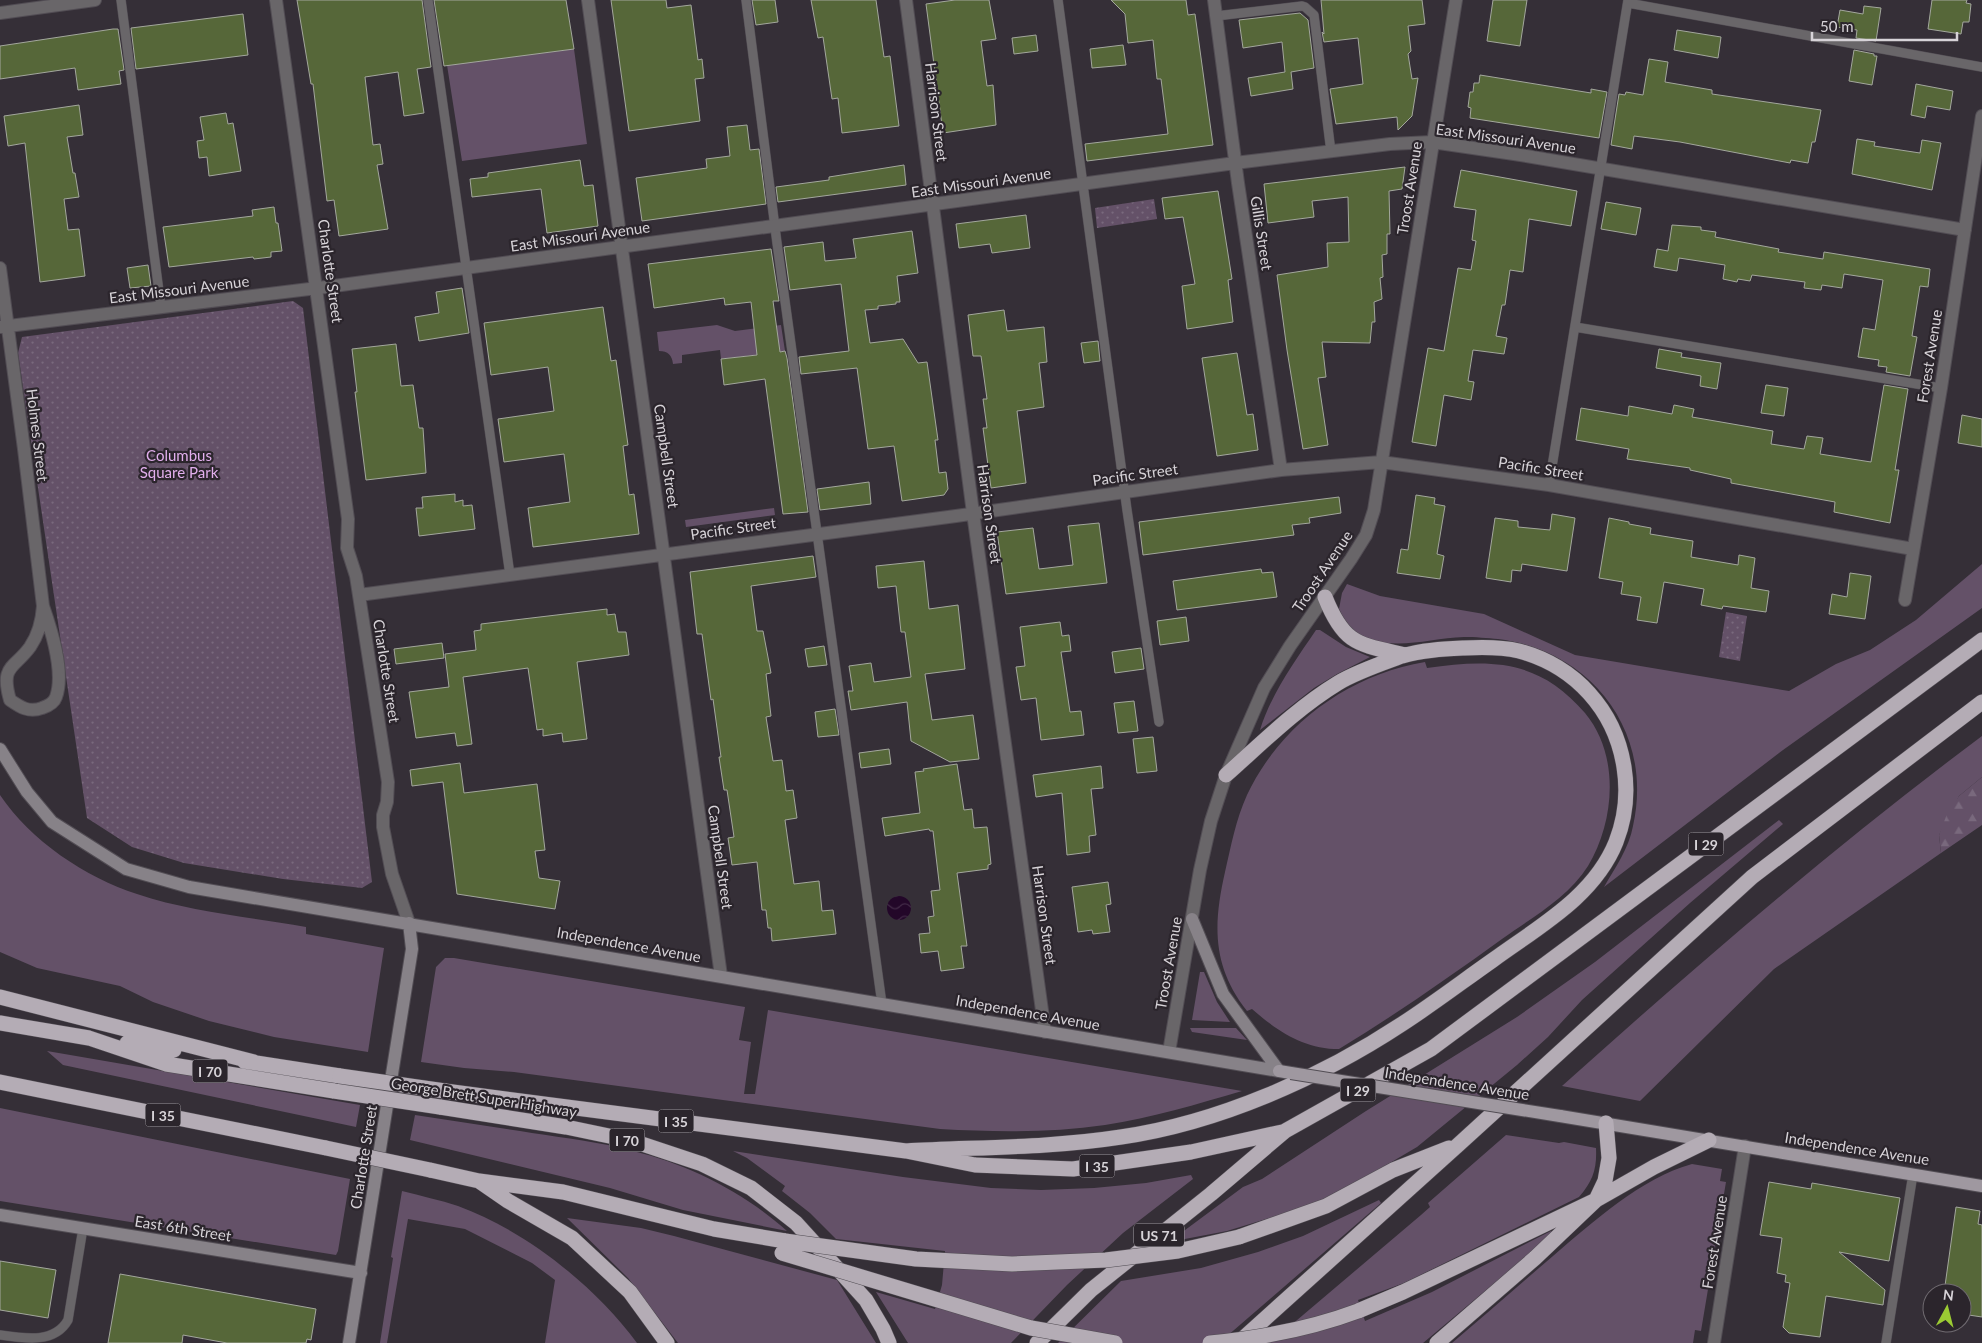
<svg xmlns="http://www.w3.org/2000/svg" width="1982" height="1343" viewBox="0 0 1982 1343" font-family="Lato,sans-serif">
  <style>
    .grass { fill: #645168 }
    .forest { fill: url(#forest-firs) }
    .park { fill: url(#park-dots) }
    .water { fill: url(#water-waves) }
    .building { fill: #566739; stroke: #a3a79d }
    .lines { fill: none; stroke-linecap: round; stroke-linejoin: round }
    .lane-casing { stroke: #524d54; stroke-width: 10 }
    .street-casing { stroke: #524d54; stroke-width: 14 }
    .secondary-casing { stroke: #524d54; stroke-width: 14 }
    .primary-casing { stroke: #524d54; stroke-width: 14 }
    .highway-casing { stroke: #524d54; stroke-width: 16 }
    .lane { stroke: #696669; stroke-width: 9 }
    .street { stroke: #696669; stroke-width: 12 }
    .secondary { stroke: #878288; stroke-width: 12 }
    .primary { stroke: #9f98a0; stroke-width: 12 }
    .highway { stroke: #b4acb5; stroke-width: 15 }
    .primary-bridge-casing { stroke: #524d54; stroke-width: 14; stroke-linecap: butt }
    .highway-bridge-casing { stroke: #524d54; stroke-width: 16; stroke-linecap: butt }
    .primary-bridge { stroke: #9f98a0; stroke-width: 12 }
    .highway-bridge { stroke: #b4acb5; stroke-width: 15 }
    .labels { text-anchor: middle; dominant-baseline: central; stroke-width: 4.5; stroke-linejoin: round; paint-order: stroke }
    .shield { fill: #2b252c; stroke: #a39fa4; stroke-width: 1 }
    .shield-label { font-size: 14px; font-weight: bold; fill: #d7d3d8 }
    .street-label { font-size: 15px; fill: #d7d3d8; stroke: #2b252c }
    .park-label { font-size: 15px; fill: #e2afed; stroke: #2b252c }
  </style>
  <defs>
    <pattern id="forest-firs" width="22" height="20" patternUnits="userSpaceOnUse" patternTransform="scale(1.25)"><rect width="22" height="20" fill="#645168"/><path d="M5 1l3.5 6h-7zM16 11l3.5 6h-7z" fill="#79697d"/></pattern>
    <pattern id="park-dots" width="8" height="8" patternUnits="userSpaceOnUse" patternTransform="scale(1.25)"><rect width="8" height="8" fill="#645168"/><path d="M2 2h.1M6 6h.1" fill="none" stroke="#79697d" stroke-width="1.8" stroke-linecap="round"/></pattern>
    <pattern id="water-waves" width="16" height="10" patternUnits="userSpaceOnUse" patternTransform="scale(1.25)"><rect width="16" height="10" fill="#230729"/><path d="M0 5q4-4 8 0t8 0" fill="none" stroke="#422a47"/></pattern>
  </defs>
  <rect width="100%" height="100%" fill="#352f37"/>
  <path class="grass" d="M574,49L587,144L462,161L447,65Z
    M717,325L735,331L781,325L785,351L721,359L720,350L682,355V363L673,364C672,355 668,351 659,351L657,332Z
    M774,508L775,515L686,527L685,520Z
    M1982,564V608L1783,750L1604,887C1615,868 1629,848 1633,826C1654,732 1592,651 1498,639C1488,638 1475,637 1464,637C1433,638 1402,649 1371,640C1356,635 1345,623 1339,609L1342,593L1347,584L1380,596L1484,614L1575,655L1789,691L1836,664L1870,650L1916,620Z
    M1316,630H1320L1346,647L1370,657L1337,674L1314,688L1260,730C1271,694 1295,661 1316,630Z
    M1425,662L1427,668C1491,659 1539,659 1585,713C1620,755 1615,821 1588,866C1568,898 1531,918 1502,939C1448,978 1395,1015 1339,1049C1304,1049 1277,1031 1252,1009L1247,1011C1212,966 1213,925 1225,872C1231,846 1236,819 1247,795C1280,725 1348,675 1425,662Z
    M1982,736V777L1959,796L1939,835L1941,853L1774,969L1640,1101L1562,1086C1698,964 1836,845 1982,736Z
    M0,795C30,840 86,878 137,894C190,912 251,917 306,927V934L384,948L368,1052L274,1037L209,1021L153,1002L120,986L37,968L0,952Z
    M1779,820L1783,824L1690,903L1582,1000L1548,1037L1517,1065L1417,1147L1344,1190L1305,1207L1227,1231L1169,1242L1243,1187L1262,1179L1366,1111L1517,1017L1595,962Z
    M445,958H454L745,1007L739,1040L751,1042L744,1094H755L768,1010L1242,1091C1197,1104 1152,1118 1105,1125C1050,1133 995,1132 940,1129L514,1072L464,1068L421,1062L436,967Z
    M1200,972H1204L1217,1002L1230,1022L1192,1020Z
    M1190,1028H1236L1247,1040L1192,1032Z
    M47,1051L360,1105L356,1127L63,1065Z
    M0,1108L350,1179L338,1251L336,1255L0,1201Z
    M415,1115C454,1121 493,1127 532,1133C565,1138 600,1142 633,1151C688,1164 745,1193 787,1231L683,1210L610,1188L410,1140Z
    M1506,1135L1559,1143L1564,1142L1596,1148C1597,1169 1593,1181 1579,1197L1404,1283L1358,1300L1365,1321L1432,1292L1541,1236L1551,1231L1553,1234L1423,1343H1270L1421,1215L1430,1207L1428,1203Z
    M733,1151L903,1177L991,1188L1041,1190L1094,1188L1146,1183L1191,1175L1193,1179L1123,1233L1067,1285L1011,1343H908L876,1292L935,1309L942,1285L945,1251L836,1239L810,1213L782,1191L785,1186L747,1158Z
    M1692,1164L1722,1169L1720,1181L1726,1182L1701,1331L1695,1330L1693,1343H1452C1486,1314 1519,1285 1553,1256C1593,1222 1641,1178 1692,1164Z
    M402,1191C421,1196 440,1200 458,1206C526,1231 594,1285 637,1343H545L555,1280L532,1263L465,1229L408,1219L387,1343H380L393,1258L391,1257Z
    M1379,1200L1381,1203L1219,1343H1058L1121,1281L1201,1268L1258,1252L1303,1236Z
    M567,1218L641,1228L674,1236L837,1280L876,1343H678L628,1278Z"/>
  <path class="forest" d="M1982,777V825L1941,853L1939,835L1947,814L1959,796Z"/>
  <path class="park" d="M1154,199L1157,219L1097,228L1095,208Z
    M293,301L303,308L372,882L362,888L283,879L184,863L132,847L87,818L18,353L22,337Z
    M1726,612L1747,616L1740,661L1719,657Z"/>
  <path class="water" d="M887 908a12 12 0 1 1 24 0a12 12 0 1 1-24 0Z"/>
  <path class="building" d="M297,0H422L431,67L417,69L424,113L404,116L398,72L365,77L373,145L380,144L383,164L377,165L388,229L339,236L334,200L327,201L313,84H311Z
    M434,0H566L574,49L444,66Z
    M611,0H666L667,8L691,5L698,60L702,59L704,78L695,79L700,121L629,131Z
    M752,0H775L778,22L756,25Z
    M811,0H876L884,57L890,56L899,126L842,133L838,98L832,99L823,37L818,38Z
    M955,0H989L996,39L981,41L987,86L993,85L996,125L943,133L926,4Z
    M1111,0H1186L1188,15L1195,14L1213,145L1087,161L1085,144L1168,134L1161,79H1157L1153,40L1128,43L1125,14Z
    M1321,0H1422L1425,24L1408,26L1411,51L1408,54L1412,79L1418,78L1412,116L1398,130L1397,117L1336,124L1330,89L1363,84L1358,38L1324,42L1322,32L1324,34Z
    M1493,0H1527L1520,46L1487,41Z
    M1932,0H1967L1966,3L1971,4L1969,22H1963L1961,34L1928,29Z
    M1864,6L1881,8L1876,41L1856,38L1857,30L1837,27L1840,10L1863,14Z
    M1300,13L1308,20L1314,68L1291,72L1293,89L1251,96L1248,78L1285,72L1282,42L1243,48L1239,20Z
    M243,14L248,55L136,69L131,28Z
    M113,29H118L124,70L119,71L121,84L78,90L75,68L0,79V46Z
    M1677,30L1721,37L1718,58L1674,50Z
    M1036,35L1038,51L1014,54L1012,38Z
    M1123,45L1126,65L1092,68L1090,49Z
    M1854,50L1874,54V56H1877L1872,85L1849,81Z
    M1649,59L1668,62L1665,82L1712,90V94L1821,110L1815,142H1812L1808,163L1791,160L1790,163L1680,142L1634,136L1632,149L1611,145L1619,94L1625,95L1626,92L1643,95Z
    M1480,75L1591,93V89L1607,92L1599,138L1470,118L1471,108L1468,107L1470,92H1473L1474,83H1479Z
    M1916,84L1953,91L1950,110L1927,106L1925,118L1911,115Z
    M79,105L83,135L67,137L73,173H75L79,197L64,199L68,230L79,229L85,276L40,282L25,143L8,146L4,116Z
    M226,113L228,124L233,123L241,171L209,176L207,157L199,158L197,141L204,140L200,117Z
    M747,125L750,150L759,149L766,204L642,221L636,178L707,168L706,159L730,156L727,127Z
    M1857,139L1875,142L1874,146L1920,153L1922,140L1941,143L1932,190L1852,174Z
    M580,160L584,186L593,185L598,226L547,233L541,189L472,197L470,179L488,177V173Z
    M904,165L906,185L778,202L776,187L829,180V177Z
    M1405,167L1402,189L1389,191L1390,234H1387V254L1382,255L1383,277L1380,278L1382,299L1374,302L1375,322H1372L1370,343L1322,342L1326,377L1318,378L1328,445L1303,449L1287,350L1277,275L1328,267L1327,243L1349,242L1348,197L1312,201L1314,217L1268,223L1264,184Z
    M1461,170L1577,191L1571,226L1529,219L1523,272L1510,270L1505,305H1502L1496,336L1507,338L1504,354L1473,350L1468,381L1474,382L1471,400L1444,395L1436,446L1412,442L1428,348L1444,351L1458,268L1471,270L1476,241L1472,240L1476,210L1454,207Z
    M1218,191L1232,279L1228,280L1233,322L1187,329L1182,286L1195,284L1183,217L1165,219L1162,198Z
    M1606,202L1641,208L1636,235L1601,229Z
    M274,207L276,223H278L282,251L271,252V257L254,259L253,257L169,267L163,227L253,216L252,210Z
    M1026,215L1030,248L992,253L990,244L959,248L956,224Z
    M1672,225L1701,227V230L1716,232L1715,237L1779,249L1778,252L1823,259L1824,252L1930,269L1928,287L1920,286L1912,336L1917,337L1910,376L1886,372L1887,367L1878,366L1879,360L1858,357L1863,328L1875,330L1883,280L1844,274L1842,288L1822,285L1821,290L1804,288L1805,282L1752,275L1750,281L1738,279L1737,282L1723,279L1725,265L1679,258L1677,271L1654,267L1657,249L1668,251Z
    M912,231L918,273L897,276L900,302H896V304L878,306V309L865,310L870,343L903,339L918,363L927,362L938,440H935L939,473L946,472L948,489L944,495L902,501L894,446L868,449L857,368L801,374L799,357L849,351L841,284L790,290L784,247L823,242L825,261L856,258L853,239Z
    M771,249L779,301H773L780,352L785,351L787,358L808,512L783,514L765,379L724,385L721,359L757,355L751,302L725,305L724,298L654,308L648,264Z
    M148,265L151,286L130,288L127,268Z
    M462,288L469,333L419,341L415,317L439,313L436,292Z
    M603,307L611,361L616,360L628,445L623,446L629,495L634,494L639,534L533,547L528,508L570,502L564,454L504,462L498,419L554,411L548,367L491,375L484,323Z
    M1004,310L1007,331L1044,327L1047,362L1039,363L1044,407L1017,411L1026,483L991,488L983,428H987L983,399H987L981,356H973L968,315Z
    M1098,341L1100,361L1084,363L1081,343Z
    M396,344L401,386L413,385L419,428H423L426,473L366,480L355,392H357L352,349Z
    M1659,349L1682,353L1681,357L1721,363L1717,389L1700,386L1701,376L1656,368Z
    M1237,353L1247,415L1253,414L1258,450L1217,456L1202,358Z
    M1766,385L1788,388L1784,416L1761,413Z
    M1884,385L1908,389L1895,470H1899L1890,523L1834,512L1835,502L1731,483V479L1690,470V468L1627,459L1629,449L1576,440L1581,408L1628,416L1629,406L1672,414L1674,405L1694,409L1692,417L1773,431L1771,444L1804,449L1807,436L1823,438L1820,454L1871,462Z
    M1962,415L1982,419V447L1958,443Z
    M869,482L871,504L820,510L817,489Z
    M455,494V502L463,500V506L472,505L475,529L419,536L416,508H423L422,497Z
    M1416,495L1435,498L1434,504L1445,506L1437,554L1444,556L1440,579L1397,573L1401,549L1408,550Z
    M1339,497L1341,513L1309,518L1310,523L1292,525L1294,535L1143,555L1139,522Z
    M1552,514L1575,518L1567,571L1522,564L1521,571L1512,570L1511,582L1486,578L1495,518L1518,521V527L1550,530Z
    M1609,518L1629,522V524L1651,528L1650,534L1693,541L1691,557L1738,565L1739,555L1755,558L1751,588L1769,591L1766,612L1723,606L1722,609L1701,605L1704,589L1664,582L1657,623L1637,620L1641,597L1621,594L1623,582L1599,578Z
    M1099,523L1107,583L1006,594L997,532L1033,528L1039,569L1073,565L1068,526Z
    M813,556L816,577L751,586L757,631H763L771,673L766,674L771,716L766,717L773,761L782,760L786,791L793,790L797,818L785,820L794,884L819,881L822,911L833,910L836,934L772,941L771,928H768L766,910H762L757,862L732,865L728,838L734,837L727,790H724L719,757H721L713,699L711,700L702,634H697L690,572Z
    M924,561L929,609L958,605L965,669L925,674L932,720L973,715L979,759L950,762L911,741L907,702L851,710L848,691H853L849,666L871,663L874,682L911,677L905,632H901L896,586L878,588L876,566Z
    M1261,569L1262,573L1273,572L1277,597L1177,610L1173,581Z
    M1850,573L1871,576L1865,619L1829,614L1832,594L1847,597Z
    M607,609V615L615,614L618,632H626L629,655L577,662L587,739L563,742L562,733L543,736V729L537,730L528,668L463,677L472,744L457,746L455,733L416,738L409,692L449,687L445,654L476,650L474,631L481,630V624Z
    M1186,617L1189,641L1160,645L1157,621Z
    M1060,622L1062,636L1069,635L1071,651L1061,652L1070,712L1081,711L1084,735L1041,740L1036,698L1021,700L1016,667L1025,666L1020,627Z
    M442,643L444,658L396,664L394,649Z
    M824,646L827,665L808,667L805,649Z
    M1141,648L1144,669L1115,673L1112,652Z
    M1134,701L1138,731L1118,733L1114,703Z
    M835,709L839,735L818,737L815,712Z
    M1153,737L1157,771L1137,773L1133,739Z
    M889,749L891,764L861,768L859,753Z
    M460,763L464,793L537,784L545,850L535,851L539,878L560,881L555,909L457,894L443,782L412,786L410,770Z
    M957,764L964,810L972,809L974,828L987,827L991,864L988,865V869L957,873L967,946H961L964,968L941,971L938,951L921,953L919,934L930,933L928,917L934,916L931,891L940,890L933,831H930L929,829L885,836L882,818L920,813L915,772L924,771L923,769Z
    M1101,766L1103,788L1091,789L1096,835L1089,836L1090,852L1067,855L1062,793L1036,797L1033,775Z
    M1108,882L1111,904L1106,905L1110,932L1093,934L1092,930L1078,932L1072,887Z
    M1769,1182L1811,1189L1812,1183L1900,1198L1889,1261L1839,1252L1885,1290L1883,1305L1826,1296L1820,1337L1789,1333L1783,1327L1790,1283L1785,1282L1786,1275L1777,1273L1782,1238L1760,1235Z
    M1956,1207L1980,1211L1978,1224L1982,1225V1317L1962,1314V1293H1944Z
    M0,1261L56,1270L48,1318L0,1310Z
    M120,1274L316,1309L311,1340L307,1339L306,1343H227L183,1335L182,1343H108Z"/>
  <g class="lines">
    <g class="lane-casing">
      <path id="lane" d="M121,0L161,307
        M428,0L510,575
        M746,0L777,243L882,1004
        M1058,0L1127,510L1159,722
        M1628,3L1982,67
        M1216,16L1302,6L1305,7L1314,15L1331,152
        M1575,327L1941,388
        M1549,485L1628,0
        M0,1335C27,1339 55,1343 68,1320L83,1228
        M1886,1343L1913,1174"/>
    </g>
    <g class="street-casing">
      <path id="street" d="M276,0L348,519L347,548L356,576L388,782L387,802L383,815V827L392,874L409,923
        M588,0L721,976
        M906,0L973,513L1045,1032
        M1214,0L1238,183L1281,470
        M0,13L95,0
        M0,268L24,449L43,606C42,621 39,634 30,647C14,669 0,665 10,700C20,707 29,713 42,708C48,706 54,703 56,697C65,672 51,629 43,606
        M0,327L334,286L1235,163L1390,144L1432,142L1514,154L1965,230
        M359,595L956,516L1281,470L1381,462L1549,485L1913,549
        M1905,600L1941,388L1982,116
        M1169,1052L1200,870L1211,821L1226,775L1264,688L1290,646L1351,559L1366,535L1374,510L1456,0
        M1714,1343L1745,1146"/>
    </g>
    <g class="secondary-casing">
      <path id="secondary" d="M0,749L27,792L52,822L126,869L189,887L1279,1071
        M1192,919L1223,994L1279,1071
        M0,1215L361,1273
        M349,1343L412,949L409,923"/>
    </g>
    <g class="primary-casing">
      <path id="primary" d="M1279,1071L1291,1073
        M1560,1116L1982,1186"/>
    </g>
    <g class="highway-casing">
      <path id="highway" d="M1325,597C1344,645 1358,644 1405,655
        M0,997L254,1062
        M0,1023L89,1038L166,1064L334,1091
        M127,1043L174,1050
        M244,1061L340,1076
        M0,1082L326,1148
        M445,1091L906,1151L975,1165L1073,1169L1191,1152L1282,1132
        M440,1107L566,1127L633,1141L702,1164L751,1188L796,1223L866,1300L883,1329L889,1343
        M906,1151C978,1147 1050,1148 1121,1137C1218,1123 1320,1078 1402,1024C1433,1004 1463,981 1493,960C1538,927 1594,897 1616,842C1625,819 1628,792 1624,767C1615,710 1575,666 1519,651C1502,647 1482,647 1464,648C1444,649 1422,650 1402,656C1383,663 1356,672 1338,683C1297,708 1262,743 1226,775
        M430,1170L479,1181L508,1201L572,1238L630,1292L667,1343
        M479,1181L563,1192L714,1229L785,1241
        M1239,1237L1326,1206L1393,1170L1449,1148
        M1358,1311L1403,1292L1596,1200L1654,1167L1709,1140
        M1037,1343L1091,1290L1211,1194L1285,1131L1431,1049L1982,640
        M1238,1343L1458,1145L1752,877L1982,702
        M1437,1343L1535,1258L1596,1200L1605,1181L1609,1158L1606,1123"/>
    </g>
    <use href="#lane" class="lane"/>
    <use href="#street" class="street"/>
    <use href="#secondary" class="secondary"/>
    <use href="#primary" class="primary"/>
    <use href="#highway" class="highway"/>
    <g class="primary-bridge-casing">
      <path id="primary-bridge" d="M1291,1073L1560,1116"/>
    </g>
    <g class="highway-bridge-casing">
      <path id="highway-bridge" d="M340,1076L445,1091
        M334,1091L440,1107
        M326,1148L430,1170
        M785,1241L916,1259L1012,1264L1106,1260L1178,1251L1239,1237
        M782,1253L1031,1328L1115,1343
        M1210,1343C1261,1338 1310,1329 1358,1311"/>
    </g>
    <use href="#primary-bridge" class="primary-bridge"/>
    <use href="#highway-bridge" class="highway-bridge"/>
  </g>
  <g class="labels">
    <g class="shield">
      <rect x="1688.5" y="832.5" width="35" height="23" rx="4"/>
      <rect x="192.5" y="1059.5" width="35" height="23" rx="4"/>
      <rect x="1340.5" y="1078.5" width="35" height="23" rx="4"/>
      <rect x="145.5" y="1103.5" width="35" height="23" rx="4"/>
      <rect x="658.5" y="1109.5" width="35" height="23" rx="4"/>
      <rect x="609.5" y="1128.5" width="35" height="23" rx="4"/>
      <rect x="1079.5" y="1154.5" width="35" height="23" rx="4"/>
      <rect x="1134" y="1223.5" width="50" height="23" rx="4"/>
    </g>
    <g class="shield-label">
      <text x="1706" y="844">I 29</text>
      <text x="210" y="1071">I 70</text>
      <text x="1358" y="1090">I 29</text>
      <text x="163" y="1115">I 35</text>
      <text x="676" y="1121">I 35</text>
      <text x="627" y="1140">I 70</text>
      <text x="1097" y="1166">I 35</text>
      <text x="1159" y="1235">US 71</text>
    </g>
    <g class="street-label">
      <text transform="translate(937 112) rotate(83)">Harrison Street</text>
      <text transform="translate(1506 138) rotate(8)">East Missouri Avenue</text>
      <text transform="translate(981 182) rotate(-8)">East Missouri Avenue</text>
      <text transform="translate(1409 188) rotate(-81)">Troost Avenue</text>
      <text transform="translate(1262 233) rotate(81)">Gillis Street</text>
      <text transform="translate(580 236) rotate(-8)">East Missouri Avenue</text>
      <text transform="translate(331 271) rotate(82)">Charlotte Street</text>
      <text transform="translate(179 289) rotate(-7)">East Missouri Avenue</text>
      <text transform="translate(1929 356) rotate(-81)">Forest Avenue</text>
      <text transform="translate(38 435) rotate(83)">Holmes Street</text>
      <text transform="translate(667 456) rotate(82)">Campbell Street</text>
      <text transform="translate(1541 468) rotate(9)">Pacific Street</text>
      <text transform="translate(1135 474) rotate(-8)">Pacific Street</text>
      <text transform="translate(990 514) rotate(82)">Harrison Street</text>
      <text transform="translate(733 528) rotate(-8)">Pacific Street</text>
      <text transform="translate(1322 571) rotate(-56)">Troost Avenue</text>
      <text transform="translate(387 671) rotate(81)">Charlotte Street</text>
      <text transform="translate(721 857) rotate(82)">Campbell Street</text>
      <text transform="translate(1045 915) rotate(82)">Harrison Street</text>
      <text transform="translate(629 944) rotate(10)">Independence Avenue</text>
      <text transform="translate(1168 963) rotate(-80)">Troost Avenue</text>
      <text transform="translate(1028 1012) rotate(10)">Independence Avenue</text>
      <text transform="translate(1457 1083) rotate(9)">Independence Avenue</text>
      <text transform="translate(484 1097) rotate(9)">George Brett Super Highway</text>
      <text transform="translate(1857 1148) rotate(9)">Independence Avenue</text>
      <text transform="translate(363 1157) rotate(-81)">Charlotte Street</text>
      <text transform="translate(183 1228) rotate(9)">East 6th Street</text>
      <text transform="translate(1714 1242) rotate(-81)">Forest Avenue</text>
    </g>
    <g class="park-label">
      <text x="179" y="455">Columbus<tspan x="179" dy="17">Square Park</tspan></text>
    </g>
  </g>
  <g transform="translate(1947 1308) rotate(7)"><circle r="24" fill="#2b252c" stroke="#706b71"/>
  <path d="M0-4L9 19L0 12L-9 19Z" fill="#9bcb33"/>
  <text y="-8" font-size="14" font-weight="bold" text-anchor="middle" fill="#d7d3d8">N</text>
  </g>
  <path d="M1812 32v8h145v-8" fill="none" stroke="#d7d3d8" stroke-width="2.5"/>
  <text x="1820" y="32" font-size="15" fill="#d7d3d8" stroke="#2b252c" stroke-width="4" paint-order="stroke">50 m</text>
</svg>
